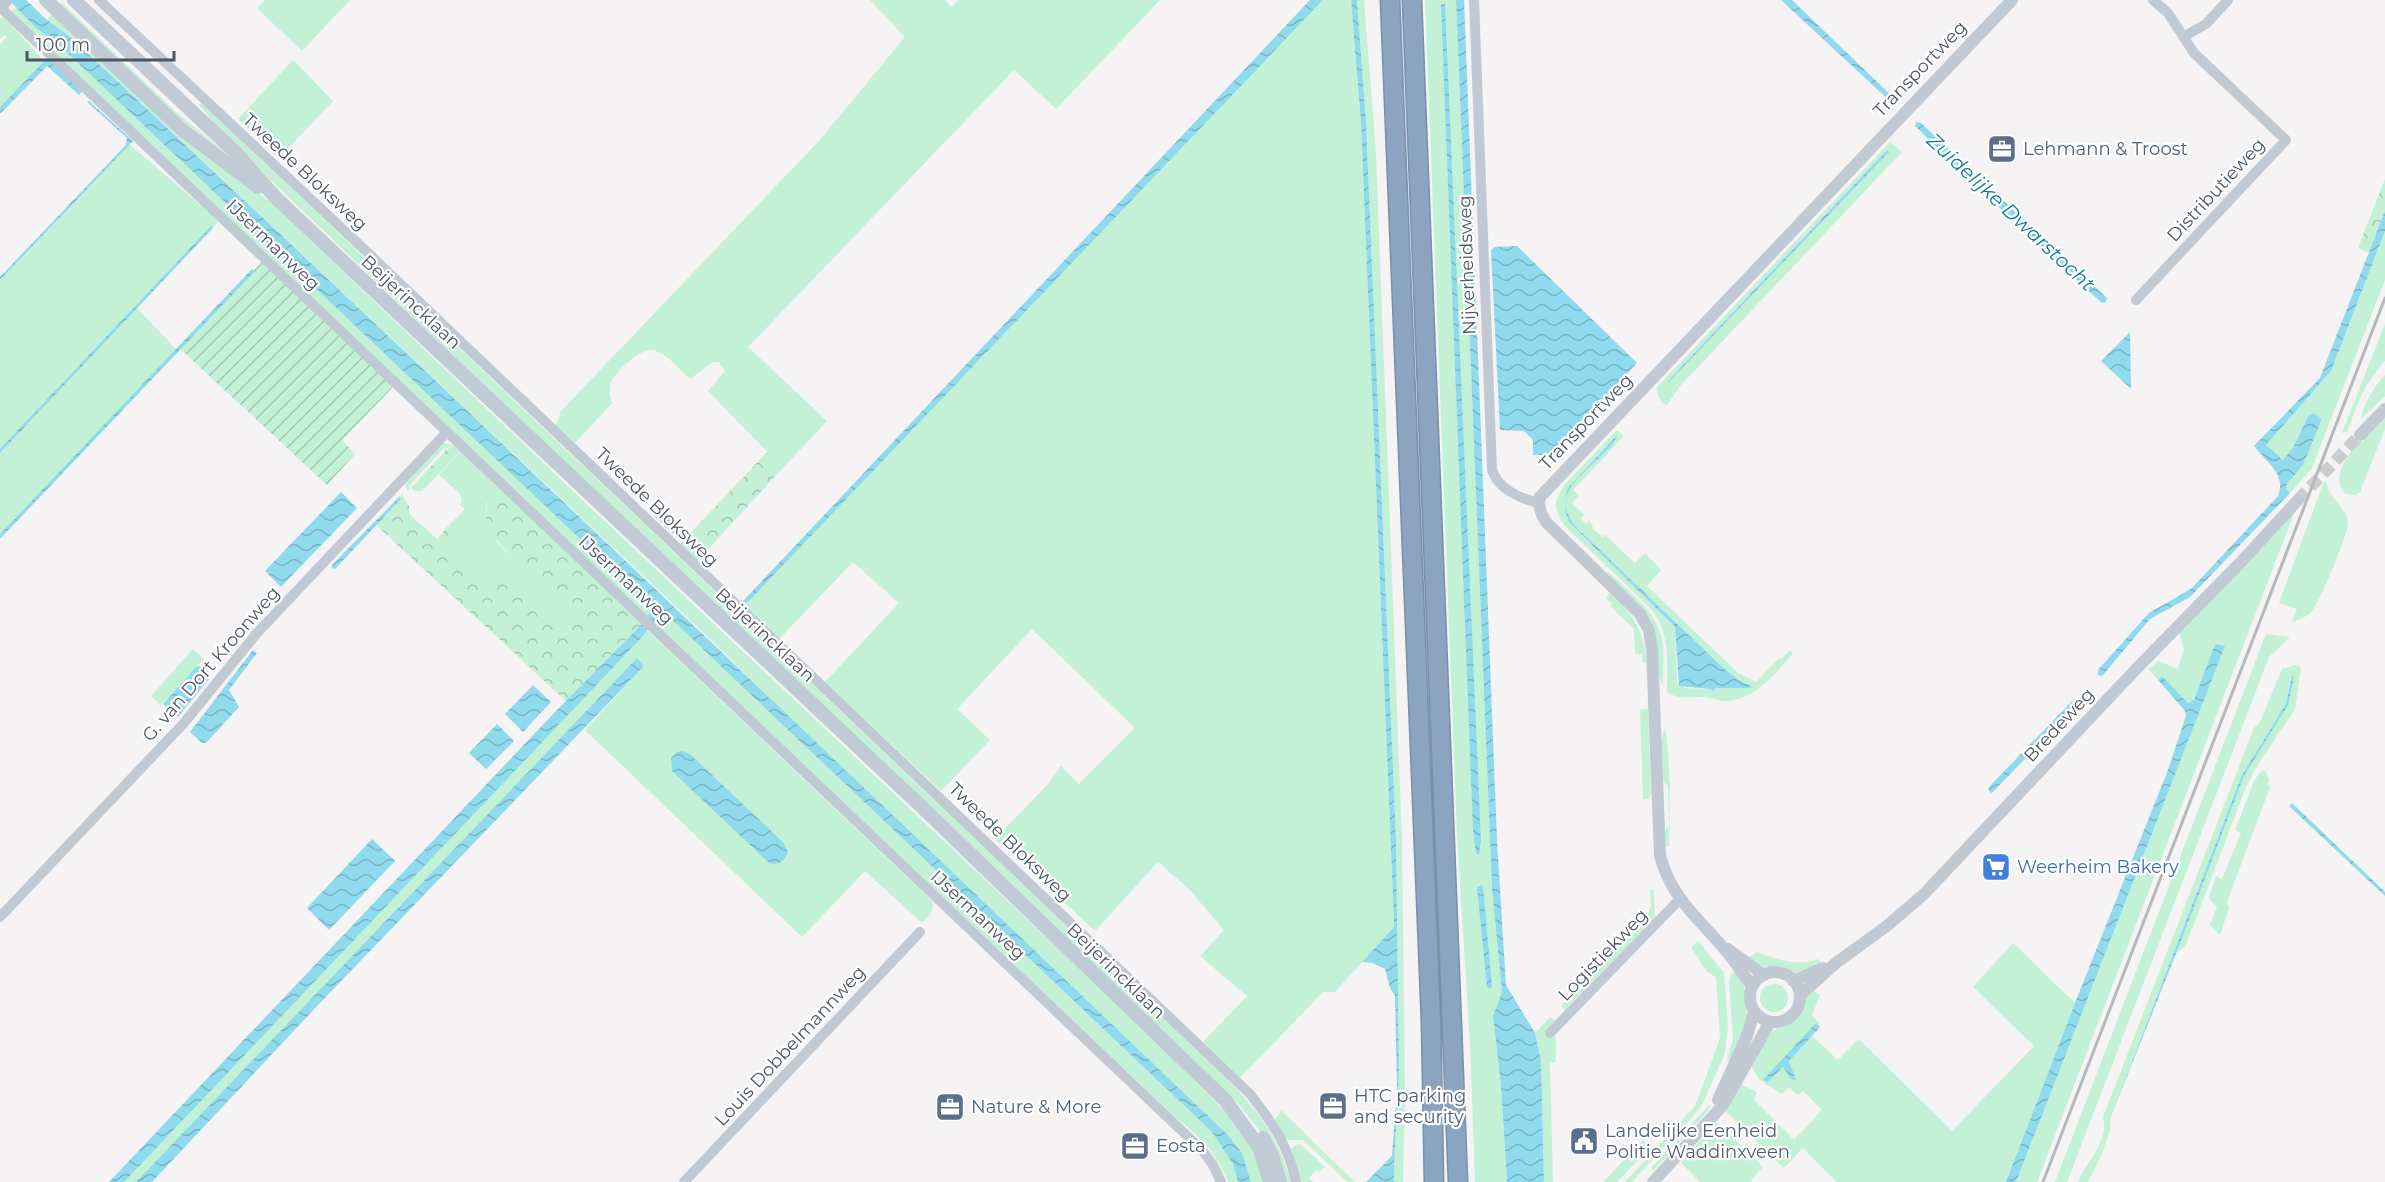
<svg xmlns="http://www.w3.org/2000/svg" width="2385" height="1182" viewBox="0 0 2385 1182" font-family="Montserrat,sans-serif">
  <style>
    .green { fill: #c3f1d5; fill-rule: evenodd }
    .forest { fill: url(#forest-crowns) }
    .garden { fill: url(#garden-furrows) }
    .water { fill: url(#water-waves) }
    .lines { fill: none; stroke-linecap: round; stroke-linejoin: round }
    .tertiary-tunnel { stroke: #caccce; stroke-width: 12; stroke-dasharray: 12 6; stroke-linecap: butt }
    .motorway-casing { stroke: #7690ad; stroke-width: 21 }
    .minor { stroke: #c1cad2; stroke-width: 10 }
    .tertiary { stroke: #c1cad2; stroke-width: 12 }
    .secondary { stroke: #c1cbd6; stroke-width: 14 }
    .motorway { stroke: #8ba5c1; stroke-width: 18 }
    .rail { stroke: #b5b8bd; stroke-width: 3 }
    .labels { text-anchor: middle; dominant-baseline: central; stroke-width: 4.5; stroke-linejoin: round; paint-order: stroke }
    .street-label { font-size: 18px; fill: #4a5661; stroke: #fff }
    .service-label { font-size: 18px; fill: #4e5e75; stroke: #fff; text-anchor: start }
    .shop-label { font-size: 18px; fill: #366cbe; stroke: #fff; text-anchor: start }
    .water-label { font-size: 20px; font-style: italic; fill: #0c7c9b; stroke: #fff }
  </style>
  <defs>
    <pattern id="forest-crowns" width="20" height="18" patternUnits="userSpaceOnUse" patternTransform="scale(1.5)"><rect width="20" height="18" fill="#c3f1d5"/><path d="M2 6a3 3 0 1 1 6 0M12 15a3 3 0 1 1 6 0" fill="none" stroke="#a0c6b0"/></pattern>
    <pattern id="garden-furrows" width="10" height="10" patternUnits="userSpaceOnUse" patternTransform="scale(1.5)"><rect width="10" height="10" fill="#c3f1d5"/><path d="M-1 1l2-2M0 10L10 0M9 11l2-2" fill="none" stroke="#a0c6b0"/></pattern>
    <pattern id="water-waves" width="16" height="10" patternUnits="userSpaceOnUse" patternTransform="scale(1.5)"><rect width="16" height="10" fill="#90daee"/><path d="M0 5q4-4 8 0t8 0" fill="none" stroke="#78b4c4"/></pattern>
  </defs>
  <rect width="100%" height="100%" fill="#f5f3f3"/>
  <path class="green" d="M265,0H350L302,51L257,8Z
    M870,0H945L951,7L958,0H1160L1056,109L1014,70L748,347L827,421L783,468L708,391L725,371L719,362H713L690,379C680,370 666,352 652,350C640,348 613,373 610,385C609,391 610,397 612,403L575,443L556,426L561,411L818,142L905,37Z
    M1323,0H1351L1361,123L1394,923L1393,928L1335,992H1323L1240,1078L1203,1042L1247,996L1200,956L1224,930L1187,887L1158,862L1095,931L995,839L1049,783L1061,766L1079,784L1135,728L1032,629L957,709L990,740L941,791L825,682L899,603L853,562L779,639L743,607Z
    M1357,0H1364L1376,153L1402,842L1405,1091L1403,1182H1394C1394,1142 1399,1103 1399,1064L1396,841L1366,122Z
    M1425,0H1456L1492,889L1502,992L1493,1016L1501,1087L1507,1182H1475L1470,1043L1457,836ZM1478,885L1483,887L1491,989L1487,987Z
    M62,3L177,113L255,176L179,118L60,6Z
    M17,7L36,28L60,46L626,581L653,608L647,617L11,11Z
    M52,14L212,158L269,201L574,492L1134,1020L1241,1127L1251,1143L1267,1182H1251L1242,1153L1227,1134L843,770L705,634L181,140L69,36L47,20Z
    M3,16L44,61L0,107V45L7,37L5,35L0,39V19Z
    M293,60L333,101L279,158L238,119Z
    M202,103L1228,1080C1261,1115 1277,1136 1291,1182H1282L1265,1137L1240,1106L723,615L225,136L199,105Z
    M1890,142L1902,152L1680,386L1667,405L1663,404L1658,396L1657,387ZM1887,150L1889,152L1668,383V381Z
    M129,144L219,221L0,451V280Z
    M2385,231V280L2312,468L2297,485L2294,486L2295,488L2290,493L2286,488L2287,484L2303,465L2322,419L2308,416L2293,448L2283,460L2266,445L2331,371Z
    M137,308L176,349L0,534V453Z
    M2385,324V361C2364,383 2357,406 2347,432L2342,433Z
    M2385,375V396L2361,419C2363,405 2375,385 2385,375Z
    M2385,415V429L2360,492L2356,495L2345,494C2330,478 2348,454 2360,441L2364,442L2363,439Z
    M1617,430L1624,436L1573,490L1579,495L1572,503L1584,515L1581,519L1586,524L1589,521L1593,526L1592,528L1603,537L1605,535L1635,563L1645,553L1661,570L1647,586L1738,673L1756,682L1779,658L1781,659L1790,650L1793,654C1774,674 1756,699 1726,701C1717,701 1712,697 1703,697C1691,697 1678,700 1667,692C1667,661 1671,630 1648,606L1569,530L1561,521L1556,509V501L1564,485ZM1617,435C1605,464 1540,487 1577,528L1719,664L1738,680L1751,686L1714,688L1712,692L1710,689L1685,688L1677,683L1675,627L1569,522L1565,510L1567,489Z
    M446,443L455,446L443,449L409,486L410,489L408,491L404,483L442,444Z
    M461,451L507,495L486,503L487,521L483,527L511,557L539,571L565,604L573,619L567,631L520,582L490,583L465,572L451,549L461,536L448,526L465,509L460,505L462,499L459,493L439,475Z
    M2324,481L2327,483C2328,500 2347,506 2348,523C2348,534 2320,602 2312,611C2307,617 2299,620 2292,622L2297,609L2279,603Z
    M2295,511L2037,1182H2016L2224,646L2215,644L2195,700L2188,703L2162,677L2158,680L2148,669L2159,661L2178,669L2184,649L2179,633Z
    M1606,570C1626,589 1656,610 1662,639C1665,654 1663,671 1663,686C1653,667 1661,642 1652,622C1642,601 1614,587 1606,570Z
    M1610,593C1634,616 1643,629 1647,662H1642V654H1635L1634,629L1610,606L1612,604L1606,598Z
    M668,616L1212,1132L1233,1164L1238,1182H1228C1218,1154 1198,1135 1175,1117L653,622Z
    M647,630L932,901C935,911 929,916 922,923L865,871L802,937L585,730L644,666L637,659L136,1182H124ZM677,752L690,754L784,843L788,852L785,859L671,758Z
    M2266,634L2290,637L2269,657L2067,1182H2055Z
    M193,649L204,659L161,705L151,696Z
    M2294,665L2301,667L2295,709L2260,761L2246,787L2185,947L2176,953L2244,776L2288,704L2294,678L2292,675L2286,704L2242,775L2110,1119C2113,1134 2095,1168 2088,1182H2078C2086,1163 2110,1139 2103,1117L2254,728L2260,722L2282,669Z
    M1644,709H1648L1651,794L1648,799H1643L1640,710Z
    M1665,728C1671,767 1670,806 1669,846H1664V833L1669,826L1668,786L1662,780L1661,740Z
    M2265,770L2270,783L2268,782L2267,784L2270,787L2227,902L2229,908L2220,935L2210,925L2217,907L2209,898L2216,876L2222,879L2241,833L2235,830L2254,781L2261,771Z
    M1650,890H1654L1655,917L1565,1010L1561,1006L1646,919L1651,906Z
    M1698,941L1724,973L1728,1026L1725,1053L1701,1107L1632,1182H1625L1695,1106L1720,1039L1716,977L1707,972L1691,947Z
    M2013,943L2075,1003L2006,1182H1837L1803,1148L1784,1168L1726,1112L1741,1085L1757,1092L1754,1100L1794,1140L1822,1110L1803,1091L1798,1095L1789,1087L1782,1094L1760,1080L1751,1066L1771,1032L1795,1018L1801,1010L1804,999L1811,991H1814L1820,995L1812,1015L1820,1024H1817L1768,1082L1783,1067L1792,1069L1789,1061L1791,1058L1812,1036L1838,1060L1859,1039L1952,1131L2034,1046L1973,987Z
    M1757,952C1779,960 1795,967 1819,959L1821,964L1798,972H1791L1762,966L1747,958Z
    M1736,970L1744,984L1748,1022L1731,1062L1727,1060L1733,1039L1729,982L1731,975Z
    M1760 998a14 14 0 1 1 28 0a14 14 0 1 1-28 0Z
    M1550,1017L1555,1021L1546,1031L1553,1038L1556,1036V1060L1555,1062L1550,1063L1553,1182H1544L1541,1061L1535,1033Z
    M1709,1105L1711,1106L1706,1113L1653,1171L1651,1168Z
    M1282,1110L1284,1113L1355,1182H1347L1303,1140H1286L1275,1120Z
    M1717,1122L1763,1167L1751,1180L1752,1182H1700L1681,1163Z
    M1643,1140L1651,1147L1617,1182H1603Z
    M1300,1144L1325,1167L1320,1172L1317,1170L1309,1178L1313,1182H1302L1300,1179L1291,1150L1294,1146Z"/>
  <path class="forest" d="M2385,179V211L2369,253L2358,248Z
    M455,446L461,451L422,491H415L411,488L446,450Z
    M767,452L783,468L697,561L680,544Z
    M402,494L409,506V514L437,539L448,526L461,536L451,549L465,572L490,583L498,582L504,576L520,582L567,630L573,619L565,604L539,571L511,557L498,541L486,536L483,527C490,517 484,508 489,498L507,495L642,624L566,701L376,525L401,499Z"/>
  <path class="garden" d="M262,262L393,387L342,440L355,454L327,485L179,348Z"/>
  <path class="water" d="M9,0H26L47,20L69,36C458,399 842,767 1227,1134L1242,1153L1251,1182H1238L1233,1164L1212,1132L668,616L653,622L643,636L124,1182H109L556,711L642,624L653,608L60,46L36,28Z
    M1310,0H1323L748,602L745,603L743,601Z
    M1351,0H1357L1366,122L1396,841L1399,1064C1399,1103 1394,1142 1394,1182H1366L1392,1156L1397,1088L1395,996L1390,988L1385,969L1373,963L1362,962L1393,928L1394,923L1361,123Z
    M1456,0H1464L1497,840L1506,985L1535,1033L1541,1061L1544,1182H1507L1501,1087L1493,1016L1502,992L1492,889Z
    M1781,0H1792L1895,99V102L1892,103Z
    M1441,4H1445L1481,842L1479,855L1476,853L1473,831Z
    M47,58L82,91L79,95L47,66L0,114V107Z
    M89,101L133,141L0,280V277L126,145L127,138L87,102Z
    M1916,122L1921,123L2107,298L2106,302L2102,303L2044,251L1915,126Z
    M1887,150L1889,152L1668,383V381Z
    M2385,211V231L2331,371L2266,445L2283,460L2293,448L2308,416L2314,413L2322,419L2303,465L2287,484L2286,488L2290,493L2190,597L2150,619L2102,676L2098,675V670L2149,613L2191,589L2278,496C2287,474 2266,462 2254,446L2320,378Z
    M212,225V229L0,453V449Z
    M1517,246L1637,363L1550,455H1533V440L1524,431L1500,430L1491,250L1494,247Z
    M252,269L255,271L0,539V534Z
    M2130,332L2131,389L2101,361Z
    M1618,434C1606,465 1540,486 1577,528L1719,664L1738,680L1751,686V688H1715L1713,692L1710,689L1679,686L1675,627L1569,522L1565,510L1567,489Z
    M341,492L357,508L281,587L265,571Z
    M400,496L401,499L335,569L332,568V565Z
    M653,515L662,519L677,520L680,527L678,536H676Z
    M2215,644L2225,646L2016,1182H2006L2075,1003L2168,770L2186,716L2185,711L2158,680L2162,676L2188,703L2194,700Z
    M253,650L257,653L229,690L239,707L206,743H202L190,732Z
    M637,658L644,666L320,1003L152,1182H136Z
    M200,666L209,672V679L178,717L163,704L196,667Z
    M2292,675L2294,677L2288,705L2244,776L2181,941L2110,1119L2242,775L2286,704Z
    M533,685L551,702L523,732L505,714Z
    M2072,701L2076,706L1992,793L1990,792L1988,788Z
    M497,724L514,741L486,769L469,753Z
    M683,751L690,754L784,843L788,852C785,862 777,866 768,862L672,771L671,758L677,752Z
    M2292,803L2385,892V896L2289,806Z
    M372,839L395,861L329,930L307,908Z
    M1480,885L1483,886L1492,986L1490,989L1487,987L1477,887Z
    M1816,1023L1820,1027L1789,1061L1796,1080L1791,1079L1783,1067L1768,1082L1763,1080Z"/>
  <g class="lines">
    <path class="tertiary-tunnel" d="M2298,500L2360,435"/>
    <g class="motorway-casing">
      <path id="motorway" d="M1390,0L1431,1021L1434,1182
        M1412,0L1458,1182"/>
    </g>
    <path class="minor" d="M99,0L367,252L1250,1094C1272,1122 1289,1147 1296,1182
      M1474,0L1492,469C1496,488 1521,499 1539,503
      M0,7L1202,1150L1213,1165L1221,1182
      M2183,37L2206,24L2228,0
      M2136,300L2286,140L2194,53L2168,13L2153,0
      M0,917L184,723L257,633L446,433
      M1550,1033L1679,900
      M684,1182L920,932"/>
    <path class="tertiary" d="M0,8L7,0
      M2360,435L2385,409
      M1728,949L1764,975
      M1750 997a25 25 0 1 1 50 0a25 25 0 1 1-50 0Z
      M1793,981L1823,968
      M1752,986C1742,973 1732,957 1721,945C1694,914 1672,898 1660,856L1652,650L1649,630L1640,614L1546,522C1541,514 1538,507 1540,497L2012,0
      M1800,995L1836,963L1888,925L1924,894L2138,667L2240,563L2298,500
      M1718,1100L1747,1036L1754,1012
      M1653,1182L1723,1105L1770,1022"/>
    <path class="secondary" d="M46,0L180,128L258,187
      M74,0L236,153L276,198L927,812L1226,1101L1259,1147L1270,1182
      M1263,1138L1272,1156L1280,1182"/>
    <use href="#motorway" class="motorway"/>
    <path class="rail" d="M2043,1182L2385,298"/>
  </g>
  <defs>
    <g id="office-square" transform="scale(1.5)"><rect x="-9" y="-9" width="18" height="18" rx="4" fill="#5c6f8a" stroke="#fff"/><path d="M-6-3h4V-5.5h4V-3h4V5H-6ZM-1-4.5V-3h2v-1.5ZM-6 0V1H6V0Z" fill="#fff"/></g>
    <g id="supermarket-square" transform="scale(1.5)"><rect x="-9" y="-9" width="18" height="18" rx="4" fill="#3f7fe0" stroke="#fff"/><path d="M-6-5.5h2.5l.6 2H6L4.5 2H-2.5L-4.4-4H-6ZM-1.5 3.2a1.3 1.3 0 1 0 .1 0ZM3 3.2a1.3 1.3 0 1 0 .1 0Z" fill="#fff"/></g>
    <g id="civic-square" transform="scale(1.5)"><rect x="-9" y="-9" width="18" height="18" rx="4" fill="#5c6f8a" stroke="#fff"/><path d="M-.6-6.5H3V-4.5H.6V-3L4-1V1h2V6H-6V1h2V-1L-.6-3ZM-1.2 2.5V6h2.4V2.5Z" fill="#fff"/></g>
  </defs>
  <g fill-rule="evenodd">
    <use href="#office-square" x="2002" y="149"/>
    <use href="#supermarket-square" x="1996" y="867"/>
    <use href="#office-square" x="1333" y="1106"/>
    <use href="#office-square" x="950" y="1107"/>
    <use href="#civic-square" x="1584" y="1141"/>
    <use href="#office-square" x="1135" y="1146"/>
  </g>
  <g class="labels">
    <g class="street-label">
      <text transform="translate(1920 69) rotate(-46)">Transportweg</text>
      <text transform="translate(305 172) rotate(43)">Tweede Bloksweg</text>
      <text transform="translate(2216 190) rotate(-47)">Distributieweg</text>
      <text transform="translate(273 245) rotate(44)">IJsermanweg</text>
      <text transform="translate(1467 265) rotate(-92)">Nijverheidsweg</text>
      <text transform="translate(411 302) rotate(43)">Beijerincklaan</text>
      <text transform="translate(1586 422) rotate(-46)">Transportweg</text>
      <text transform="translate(657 507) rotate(44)">Tweede Bloksweg</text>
      <text transform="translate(626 580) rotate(43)">IJsermanweg</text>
      <text transform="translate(765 635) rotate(43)">Beijerincklaan</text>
      <text transform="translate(211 664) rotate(-49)">G. van Dort Kroonweg</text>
      <text transform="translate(2059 725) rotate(-47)">Bredeweg</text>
      <text transform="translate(1010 842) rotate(44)">Tweede Bloksweg</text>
      <text transform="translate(978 915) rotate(43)">IJsermanweg</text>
      <text transform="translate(1603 955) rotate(-46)">Logistiekweg</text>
      <text transform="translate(1116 971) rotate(44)">Beijerincklaan</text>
      <text transform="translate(790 1046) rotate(-47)">Louis Dobbelmannweg</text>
    </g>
    <g class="service-label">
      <text x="2023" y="149">Lehmann &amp; Troost</text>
      <text x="1354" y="1096">HTC parking<tspan x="1354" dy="21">and security</tspan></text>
      <text x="971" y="1107">Nature &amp; More</text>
      <text x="1605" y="1131">Landelijke Eenheid<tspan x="1605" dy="21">Politie Waddinxveen</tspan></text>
      <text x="1156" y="1146">Eosta</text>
    </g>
    <g class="shop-label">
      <text x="2017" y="867">Weerheim Bakery</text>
    </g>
    <g class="water-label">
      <text transform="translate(2011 212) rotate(43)">Zuidelijke Dwarstocht</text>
    </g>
  </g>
  <path d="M27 51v9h147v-9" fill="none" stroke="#4a5661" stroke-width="3"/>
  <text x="36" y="51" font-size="18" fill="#4a5661" stroke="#ffffff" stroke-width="4.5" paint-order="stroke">100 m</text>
</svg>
